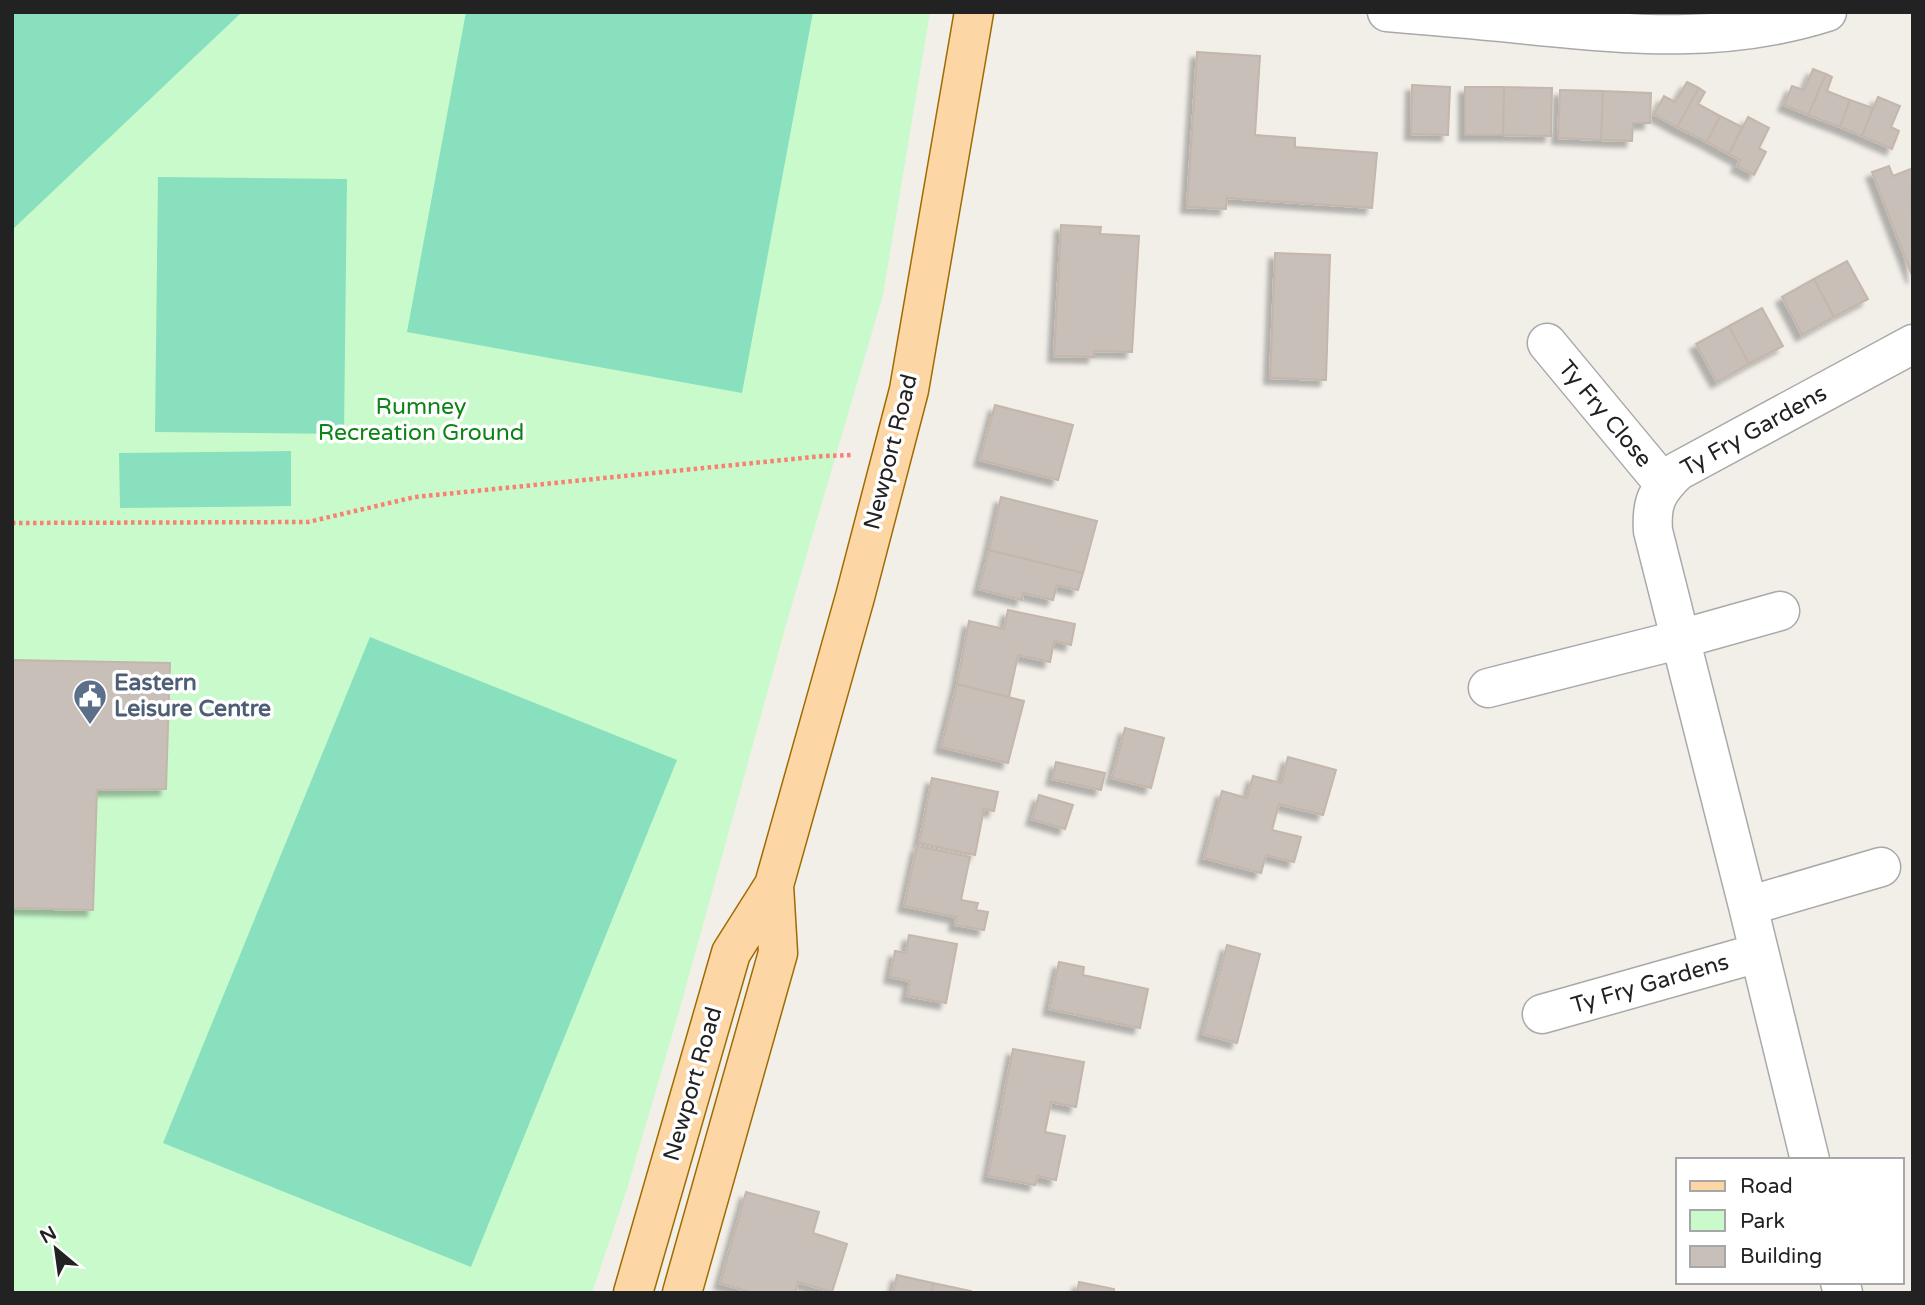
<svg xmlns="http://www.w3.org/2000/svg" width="1925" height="1305" viewBox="0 0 1925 1305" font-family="'Varela Round',sans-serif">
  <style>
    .park { fill: #c8facc }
    .pitch { fill: #88e0be }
    .building { fill: #c7bfb8; stroke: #c4b6ab; stroke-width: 2; filter: url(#shadow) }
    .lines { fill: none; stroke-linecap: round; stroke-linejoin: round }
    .minor-casing { stroke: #a9a9a9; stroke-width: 41 }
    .major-casing { stroke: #a06b00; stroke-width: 41 }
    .path { stroke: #fa8072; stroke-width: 4.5; stroke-dasharray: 3.5 3.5; stroke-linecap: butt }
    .minor { stroke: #fff; stroke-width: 38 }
    .major { stroke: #fcd6a4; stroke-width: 38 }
    .labels { text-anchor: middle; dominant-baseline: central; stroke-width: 7; stroke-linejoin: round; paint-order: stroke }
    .park-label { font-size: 23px; fill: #0c8416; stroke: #fff }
    .street-label { font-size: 23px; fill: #222; stroke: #fff }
    .service-label { font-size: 23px; font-weight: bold; fill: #4e5e75; stroke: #fff; text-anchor: start }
  </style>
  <defs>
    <filter id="shadow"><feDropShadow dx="-6" dy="6" stdDeviation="2" flood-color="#0004"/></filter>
  </defs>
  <rect width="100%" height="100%" fill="#f2efe9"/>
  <path class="park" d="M12,12H930L883,295L786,625L680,1008L627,1189L592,1293H12Z"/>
  <path class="pitch" d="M12,12H242L12,230Z
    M466,12H813L742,393L407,332Z
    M158,177L347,179L344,434L155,432Z
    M291,451V506L120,508L119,453Z
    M370,637L677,760L471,1267L163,1143Z"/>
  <path class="building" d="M1197,52L1260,56L1255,135L1295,138V147L1377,153L1372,208L1227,198L1226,209L1187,207Z
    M1813,69L1826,74L1808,115L1784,105L1792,86L1804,90Z
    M1826,74L1832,77L1827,91L1850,100L1840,127L1808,115Z
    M1687,82L1699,88L1677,127L1654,114L1664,96L1675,102Z
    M1412,85L1450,87L1448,135L1411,134Z
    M1465,87H1504L1503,135H1465Z
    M1504,87L1552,88L1551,136L1503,135Z
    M1699,88L1705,92L1698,104L1720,116L1707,142L1677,127Z
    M1560,90L1603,91L1601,140L1558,138Z
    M1603,91L1651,93L1650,123H1633L1632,141L1601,140Z
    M1878,97L1900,106L1891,127L1899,131L1892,149L1862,136Z
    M1850,100L1873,108L1862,136L1840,127Z
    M1720,116L1742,127L1729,154L1707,142Z
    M1748,117L1769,128L1759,148L1766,152L1754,175L1737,166L1740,160L1729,154Z
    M1889,166L1893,176L1913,168L1911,191L1913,278L1872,172Z
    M1061,225L1101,227L1100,234L1139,236L1132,352L1094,351V357L1054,356Z
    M1275,253L1330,255L1326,380L1270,378Z
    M1847,261L1868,299L1834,317L1814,279Z
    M1814,279L1834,317L1802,335L1782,297Z
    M1762,308L1783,346L1749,364L1729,326Z
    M1729,326L1749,364L1717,382L1696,344Z
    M995,405L1073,425L1058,480L980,460Z
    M1001,497L1097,521L1083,573L989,550Z
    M989,550L1083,573L1078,590L1057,585L1053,600L1023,593L1022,600L979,589Z
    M1008,610L1075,624L1071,645L1054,641L1050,662L1018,655L1009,697L957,684L969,621L1004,629Z
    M12,660L170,663L166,789L97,790L93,910L12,908Z
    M957,684L1024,701L1008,763L941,747Z
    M1125,728L1164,738L1151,788L1112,778Z
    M1288,757L1336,770L1323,815L1279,804L1272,830L1301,837L1294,862L1266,855L1261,873L1204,858L1222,791L1247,798L1253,776L1281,783Z
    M1056,762L1105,773L1101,790L1052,779Z
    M932,778L998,792L994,811L984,809L975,855L919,843Z
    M1039,795L1073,805L1065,829L1032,819Z
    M917,846L970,857L961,900L978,903L976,910L988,912L984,930L955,925L956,917L904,906Z
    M909,935L957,944L946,1003L907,996L910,981L890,977L895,951L906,953Z
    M1227,945L1260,954L1237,1043L1203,1034Z
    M1059,962L1084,967L1083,975L1148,989L1140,1028L1049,1009Z
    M1013,1049L1084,1062L1076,1107L1051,1102L1045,1132L1065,1136L1056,1180L1037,1176L1035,1185L988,1176Z
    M746,1192L819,1212L813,1233L847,1244L832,1292L798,1282L795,1293H753L720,1283Z
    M897,1275L933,1283L931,1293H893Z
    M1079,1282L1114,1289V1293H1077Z
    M933,1283L971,1291V1293H931Z"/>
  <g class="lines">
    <g class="minor-casing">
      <path id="minor" d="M1387,12C1435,16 1483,20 1530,25C1633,35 1726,44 1827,12
        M1547,343L1664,484
        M1488,688L1666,643L1780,611
        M1748,906L1881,867
        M1542,1014L1758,953
        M1810,1160L1748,906L1653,531C1651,502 1657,491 1678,471L1913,344
        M1840,1282L1843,1293"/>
    </g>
    <g class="major-casing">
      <path id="major" d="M633,1293L731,953L774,885L855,597L909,390L974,12
        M682,1293L778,953L774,885"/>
    </g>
    <path class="path" d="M12,523L308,522L415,497L823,456L853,455"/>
    <use href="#minor" class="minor"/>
    <use href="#major" class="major"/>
  </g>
  <defs>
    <g id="civic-pin" transform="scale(1.75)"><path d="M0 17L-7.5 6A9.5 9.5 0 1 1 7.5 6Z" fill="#5c6f8a" stroke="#fff"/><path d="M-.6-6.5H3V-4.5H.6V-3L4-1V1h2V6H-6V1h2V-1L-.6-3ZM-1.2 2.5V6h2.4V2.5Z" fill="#fff"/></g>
  </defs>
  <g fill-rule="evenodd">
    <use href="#civic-pin" x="90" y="696"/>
  </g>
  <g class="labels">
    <g class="park-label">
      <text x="421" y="407">Rumney<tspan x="421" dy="26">Recreation Ground</tspan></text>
    </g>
    <g class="street-label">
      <text transform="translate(1605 414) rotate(50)">Ty Fry Close</text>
      <text transform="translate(1754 431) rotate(-29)">Ty Fry Gardens</text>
      <text transform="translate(891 452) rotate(-76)">Newport Road</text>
      <text transform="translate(1650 984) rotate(-16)">Ty Fry Gardens</text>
      <text transform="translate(693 1084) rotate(-74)">Newport Road</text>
    </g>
    <g class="service-label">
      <text x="114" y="683">Eastern<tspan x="114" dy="26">Leisure Centre</tspan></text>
    </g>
  </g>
  <rect width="1925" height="1305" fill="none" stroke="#222222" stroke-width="28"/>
  <rect x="1676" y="1158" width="228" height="126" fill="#ffffff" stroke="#a7a7a7" stroke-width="2"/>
  <rect x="1690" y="1181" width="35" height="10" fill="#fcd6a4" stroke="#a7a7a7" stroke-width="2"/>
  <text x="1740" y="1193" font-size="21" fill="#222222">Road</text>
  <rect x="1690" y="1210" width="35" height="21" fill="#c8facc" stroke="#a7a7a7" stroke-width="2"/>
  <text x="1740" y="1228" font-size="21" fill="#222222">Park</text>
  <rect x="1690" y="1246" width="35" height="21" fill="#c7bfb8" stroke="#a7a7a7" stroke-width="2"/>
  <text x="1740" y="1263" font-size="21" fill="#222222">Building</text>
  <g transform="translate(56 1249) rotate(331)" stroke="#ffffff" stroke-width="5" paint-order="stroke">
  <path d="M0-5L12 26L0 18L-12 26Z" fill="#222222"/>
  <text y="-10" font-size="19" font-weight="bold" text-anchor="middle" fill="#222222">N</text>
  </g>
</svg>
